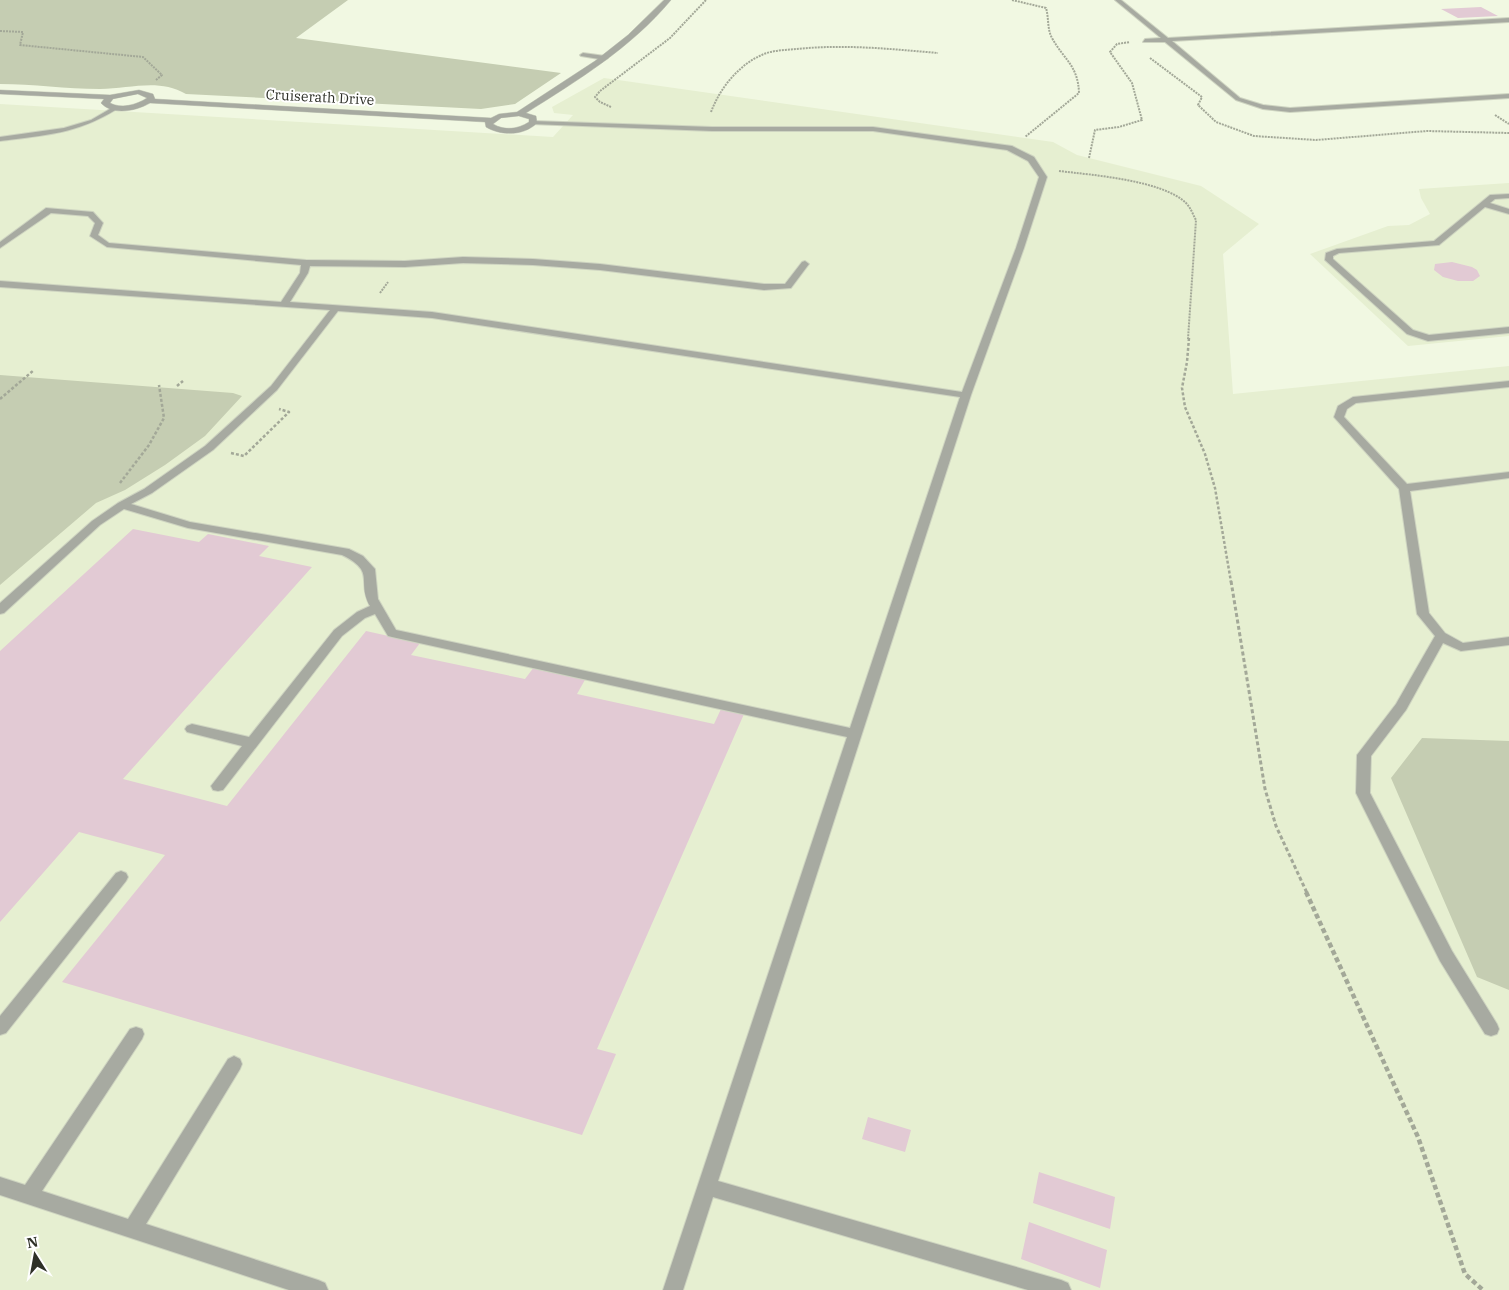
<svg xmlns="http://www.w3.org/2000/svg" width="1509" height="1290" viewBox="0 0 1509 1290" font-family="'IBM Plex Serif',serif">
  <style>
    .built { fill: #e6efd1 }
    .green { fill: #c5cdb2 }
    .building { fill: #e2cad4 }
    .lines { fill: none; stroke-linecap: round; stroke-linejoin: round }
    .lane-casing { stroke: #ced4c1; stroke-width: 2 }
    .street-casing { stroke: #ced4c1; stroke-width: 1 }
    .path-far3 { stroke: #a3a898; stroke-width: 2; stroke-dasharray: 2 1; stroke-linecap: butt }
    .path-far2 { stroke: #a3a898; stroke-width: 2.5; stroke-dasharray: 3 2; stroke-linecap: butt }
    .path-far1 { stroke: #a3a898; stroke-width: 3; stroke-dasharray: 4 2.5; stroke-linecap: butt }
    .path { stroke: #a3a898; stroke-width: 4.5; stroke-dasharray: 5 3; stroke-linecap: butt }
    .lane { fill: #a7aaa1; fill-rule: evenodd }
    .street { fill: #a7aaa1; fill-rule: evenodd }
    .labels { text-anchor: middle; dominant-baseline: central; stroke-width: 4; stroke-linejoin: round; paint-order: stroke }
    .far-street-label { font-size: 14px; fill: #2e3028; stroke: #fff }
  </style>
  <rect width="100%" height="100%" fill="#f1f8e2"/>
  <path class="built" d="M604,78L1053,142L1077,155L1201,186L1259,224L1223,254L1233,394L1509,366V1290H0V104L553,137L573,115L554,113L552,107Z
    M1509,183V336L1408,346L1310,254L1388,226L1409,225L1430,214L1421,198L1419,189Z"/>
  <path class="green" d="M0,0H348L296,38L561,73L515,104L481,109L186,94C158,78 130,89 100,89C66,89 33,84 0,84Z
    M0,375L233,393L242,396L205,436L165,465L125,490L96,503L0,585Z
    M1422,738L1509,741V990L1477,977L1391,778Z"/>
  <path class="building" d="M1481,7L1498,16L1458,18L1441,9Z
    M1452,262L1472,267L1477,270L1480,276L1473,281H1458L1443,277L1434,270L1435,264Z
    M133,529L199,542L208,534L269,546L259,556L312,567L123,779L227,806L366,631L420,643L411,655L525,679L534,667L586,678L577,694L714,724L721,709L744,714L597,1049L616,1054L582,1135L62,982L165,855L79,832L0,922V651Z
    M868,1117L911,1130L905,1152L862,1139Z
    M1039,1172L1115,1197L1110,1229L1033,1203Z
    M1029,1222L1107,1250L1100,1288L1021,1259Z"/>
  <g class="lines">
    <g class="lane-casing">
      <path id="lane" d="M1115,0H1121L1168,38L1509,18V22L1172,41L1240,98L1263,105L1290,108L1509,94V98L1290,112L1263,109L1236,100L1165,42H1143L1145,39L1161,38Z
        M583,53L605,56L608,58L605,60L581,56L580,55Z
        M115,106L117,107V109C77,134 46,135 0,141V137L64,128L91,120Z
        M533,121L712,127H873L1012,146L1034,157L1047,177L1024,248L971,395L718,1181L1061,1280L1068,1283L1071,1290H1028L713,1197L683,1290H663L847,737L392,637L388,636L375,614L365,618L342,636L223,790L218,791L213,790L211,786L242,746L187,732L185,729L187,726L192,724L249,737L334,630L357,612L370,606C356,581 377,572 342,555L188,528L124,509L100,525L4,613L0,614V603L92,521L118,503L144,489L205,446L271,386L330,310L0,287V281L281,302L300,273L301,265L107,247L90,236L95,223L88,216L51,213L0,248V242L46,208L93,212L103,223L98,235L109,243L306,260L405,261L463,257L533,259L600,264L764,284H785L802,262L805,261L809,264L791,288L764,290L600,270L533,265L463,263L405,267L310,266L308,273L290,302L432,312L962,392L1016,248L1039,177L1028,161L1007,150L873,131H712L531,124V122ZM338,311L432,318L960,397L850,728L396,630L378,599L375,569L363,556L349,549L190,522L131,504L152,493L213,450L277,390Z
        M1509,194V198L1495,199L1490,203L1509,209V214L1485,207L1439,245L1339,253L1333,256V259L1413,330L1429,335L1509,327V333L1428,341L1407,334L1325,260L1326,253L1337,249L1434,241L1490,195Z
        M1509,381V387L1356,403L1347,409L1344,417L1407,484L1509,472V478L1410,491L1429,613L1445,633L1463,643L1509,637V645L1461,651L1443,643L1406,710L1371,756L1370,793L1452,951L1497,1024L1499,1029L1497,1034L1491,1036L1485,1034L1440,961L1356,793L1357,755L1396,704L1435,636L1417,614L1399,489L1334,417L1338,406L1353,397Z
        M121,871L126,873L128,877L126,881L6,1033L0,1035V1016L116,873Z
        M136,1027L142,1029L144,1034L142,1039L42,1191L128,1219L228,1059L234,1056L240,1059L242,1064L240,1069L146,1224L318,1280L325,1283L328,1290H289L0,1195V1177L25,1185L130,1029Z"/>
    </g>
    <g class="street-casing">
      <path id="street" d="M664,0H671C631,48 578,80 526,113L536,116L537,123C524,136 501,136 486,127L485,122L150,103C136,111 113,116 101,103L104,99L0,94V90L110,95L139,90L153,94L155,99L491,118L499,114L517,112L595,61L628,35ZM138,94L147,98C136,105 121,109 110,103L113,99ZM519,116L529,119V122C518,129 505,131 493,124L501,118Z"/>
    </g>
    <path class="path-far3" d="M1012,0L1046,8C1049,18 1047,29 1052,38C1064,60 1078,65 1079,93L1025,137
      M0,31L23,32L20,45L143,57L162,75L156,80
      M1150,58L1202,97L1198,105L1216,122L1254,136L1316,140L1427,131L1509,133
      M611,107L600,102L595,97L600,91L670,38L706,0
      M711,112C720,88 739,64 764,54C774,50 786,50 797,49C844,44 891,49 938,53
      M1495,115L1509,124
      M1089,158L1095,130L1119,127L1142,120L1132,83L1110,52L1117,44L1130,42
      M1059,171C1092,175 1162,180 1186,203C1191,208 1193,215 1196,220L1188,339
      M380,293L388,282"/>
    <path class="path-far2" d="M1189,338L1187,362L1182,388L1185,407L1205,454L1215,488L1231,582
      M177,386L183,381
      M0,399L34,370
      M231,453L244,456L289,412L279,409
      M120,483L149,445L164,418L159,385"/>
    <path class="path-far1" d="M1231,581L1265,789L1276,826L1307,893"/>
    <path class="path" d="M1306,892L1418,1137L1465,1274L1483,1290"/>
    <use href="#lane" class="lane"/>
    <use href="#street" class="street"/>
  </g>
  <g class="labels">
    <g class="far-street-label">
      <text transform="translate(320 97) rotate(3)">Cruiserath Drive</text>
    </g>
  </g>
  <g transform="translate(35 1255) rotate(349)" stroke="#ffffff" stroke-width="4" paint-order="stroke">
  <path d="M0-4L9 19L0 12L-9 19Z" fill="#2e3028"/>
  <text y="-8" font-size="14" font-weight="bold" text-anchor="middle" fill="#2e3028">N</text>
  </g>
</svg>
